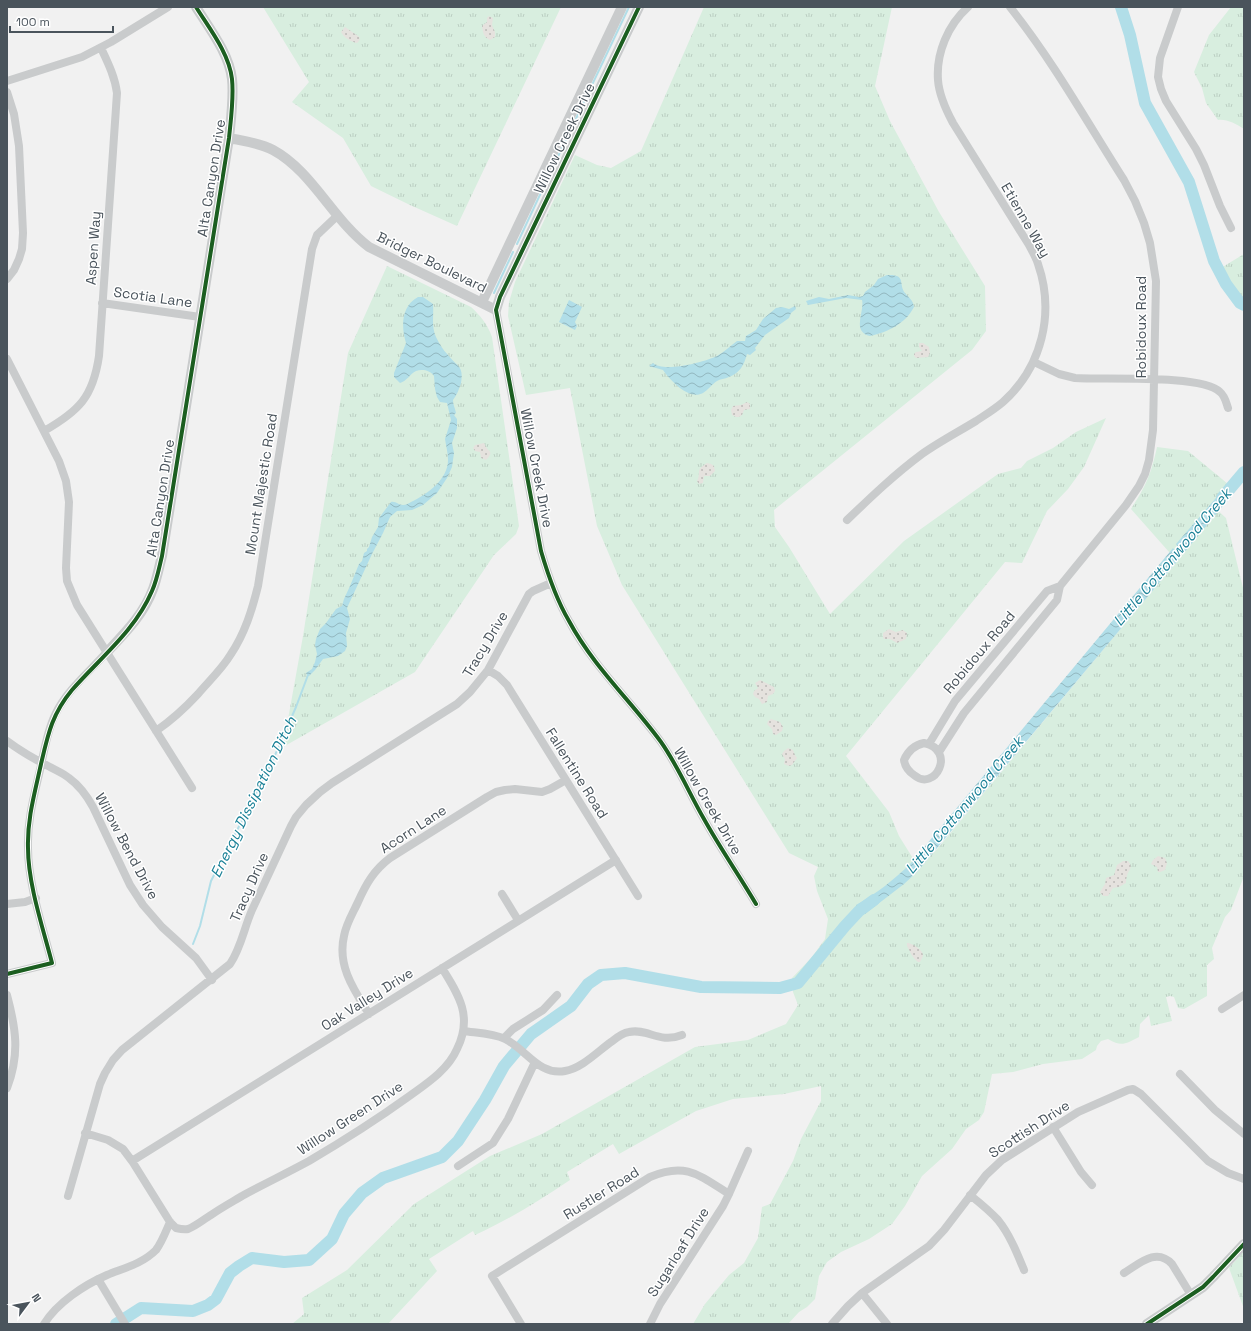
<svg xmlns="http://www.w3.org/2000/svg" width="1251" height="1331" viewBox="0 0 1251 1331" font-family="'Space Grotesk',sans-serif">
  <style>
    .grass { fill: url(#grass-tufts) }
    .sand { fill: url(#sand-dots) }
    .water { fill: url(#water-waves) }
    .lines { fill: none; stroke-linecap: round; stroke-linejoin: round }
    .stream { stroke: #b1dee8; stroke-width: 2 }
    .river { stroke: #b1dee8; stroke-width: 12 }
    .minor { stroke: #c9cbcc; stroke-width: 8 }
    .tertiary { stroke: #c9cbcc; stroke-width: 10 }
    .cycleway-casing { stroke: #fff; stroke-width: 6 }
    .cycleway { stroke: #1b5e20; stroke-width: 4 }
    .labels { text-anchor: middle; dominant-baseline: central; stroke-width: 3; stroke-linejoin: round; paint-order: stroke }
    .street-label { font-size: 14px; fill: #4a545c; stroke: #fff }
    .water-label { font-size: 15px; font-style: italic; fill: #1a8197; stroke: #fff }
  </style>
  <defs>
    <pattern id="grass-tufts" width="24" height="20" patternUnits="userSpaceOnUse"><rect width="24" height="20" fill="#d8eedf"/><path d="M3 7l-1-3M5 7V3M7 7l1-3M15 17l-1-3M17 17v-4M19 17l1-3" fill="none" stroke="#bbcec2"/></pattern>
    <pattern id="sand-dots" width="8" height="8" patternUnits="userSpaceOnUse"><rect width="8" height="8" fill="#e5e2de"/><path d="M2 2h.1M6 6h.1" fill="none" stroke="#bcbab7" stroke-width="1.8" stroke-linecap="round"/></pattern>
    <pattern id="water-waves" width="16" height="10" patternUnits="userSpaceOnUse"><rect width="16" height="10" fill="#b1dee8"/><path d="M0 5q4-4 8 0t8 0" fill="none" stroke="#92b7bf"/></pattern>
  </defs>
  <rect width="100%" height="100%" fill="#f1f1f1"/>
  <path class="grass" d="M263,7H561L457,226L410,205L371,186L343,138L292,102L309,82Z
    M704,7H892L875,86L890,121L939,212L985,286L986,331L972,350L774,510L775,527L789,547L830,614L904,541L998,474L1021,468L1027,461L1053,448L1076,432L1106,418L1084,467L1068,489L1047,511L1022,563L1005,562L846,756L889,812L899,836L919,868L938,848L1177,561L1131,509C1146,486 1151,474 1157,447L1188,451L1228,484L1211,504L1226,518L1244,592V876L1231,910L1225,917L1212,948L1214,959L1207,965V996L1184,1009L1178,1008L1174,997L1170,996L1166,997L1172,1021L1151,1026L1149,1015L1140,1024L1139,1037C1125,1044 1122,1047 1108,1039L1101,1041L1097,1046L1096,1050L1082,1059L1043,1064L1013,1072L992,1074L984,1112L979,1120L966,1129L952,1149L922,1176L905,1206L892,1224L869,1239L841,1252L827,1262L819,1276L815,1299L807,1307L799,1312L788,1324H693L705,1304L729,1275L744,1263L758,1238L762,1207L770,1204L793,1161L801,1139L821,1101V1086L784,1094L733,1099L696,1111L619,1154L613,1144L567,1172L570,1180C539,1201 510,1219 475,1235L473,1231L429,1259L437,1271L388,1324H292L304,1314L302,1298L347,1270L414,1204L490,1156L542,1134L695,1047L748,1040L786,1024L798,1005L793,992L792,978L812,957L825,939L828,919L817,891L814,876L818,867L789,853L622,585L597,526L570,388L526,395L508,316L509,302L515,282L575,155L597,165L611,168L641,151Z
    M1231,7H1244V129C1236,124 1227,119 1218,120L1206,103L1202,88L1194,72L1209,35Z
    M1244,254V300C1232,292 1226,281 1221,268Z
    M387,266L471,307C480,315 488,325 492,337L519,526L516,534L494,555L415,672L283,747L303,636L348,353Z
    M1244,1251V1309L1229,1268Z"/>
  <path class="sand" d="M489,16L493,18L492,25L495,32V37L490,40C483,37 483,32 482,26L487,22V18Z
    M345,27L358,36L360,38L359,41L357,43C351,42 343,37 341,32Z
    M919,343H923L929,347L930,353L928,357L916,358L914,356V354L916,352L922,351L919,347Z
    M747,402L750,404V409L744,410L742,415L739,417H736L732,415L731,410L733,406L741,405Z
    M484,443C485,444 485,446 486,447C489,452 493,451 488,458L486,460L481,458L480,452L475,451L473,448L475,445Z
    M707,463L711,464L714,466L715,471L710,476H704L703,483L699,484L697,481C702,472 694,471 707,463Z
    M889,629L896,632L903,630L907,633L906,639L897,643L890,639H884L883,637V633Z
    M760,680L774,687L775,691L773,694L768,696L767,702L762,704L759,699L755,697L753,694L754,691L758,688L755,683Z
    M771,719L780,722L783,727L782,731L776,735L773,734L772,729L767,724L768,721Z
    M788,748L793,750L795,755L797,758L792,765L789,766L784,764L785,759L782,754L784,751Z
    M1158,856L1165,858L1167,863L1165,870L1160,872H1158L1157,867L1151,864L1153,860Z
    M1123,861H1128C1134,868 1128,870 1127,876C1126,879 1126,881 1126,883L1119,887L1113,888L1108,896H1103L1100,892L1105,884L1106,878L1114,875L1117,865Z
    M907,943C912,943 923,950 923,955C923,957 921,960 920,962H918C912,958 910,951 907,946Z"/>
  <path class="water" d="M887,275C907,274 898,284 905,293C909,298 913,300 914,307C905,324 888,332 870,336C851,332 865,311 862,300L846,298L808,305L806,301L819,297L829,299L848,295L859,297L863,296L865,292L874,285L878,279Z
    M418,297H423L433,304C434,315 431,326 436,337C439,343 443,350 448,355C457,367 464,365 461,383C459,389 457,395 453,400C453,405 455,408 456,413L454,415L457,419V428L452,443L454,453L452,467L447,478L437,493L423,505L412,510L397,511L390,517L383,533L372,554L347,608L350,619L346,633L347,646L345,651L338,656L323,659L315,670L309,676L307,675L306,673L312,669L315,662L317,654L315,645L316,639L320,629L326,623L336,609L342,606L344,599L350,586L359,564L362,561L364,553L367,551V549L369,547L372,537L378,527L379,518L391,502C396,501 398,505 403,505C406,505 409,503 411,502C428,494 448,479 448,460C448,453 446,446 445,439L451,420L447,403L440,402L437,397L435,389L434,376C430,370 422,369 416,371C410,374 407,381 400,383L394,377V373L406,343C401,327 401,306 418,297Z
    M569,300L582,307L575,322L577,326L575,330L559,322Z
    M795,306L796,309L791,313L789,318L765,335L755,348L756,350L750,355L747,354C744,365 740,373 729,377C725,379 720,379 717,381C711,385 708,390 703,393C689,401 670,380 663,370L649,366L653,363C663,373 705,362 717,356C724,352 730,346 737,341H745L746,336L756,330L763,319L776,308L782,307L789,309Z
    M1228,484L1236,490L1183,554L1176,544Z
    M1173,548L1180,558L917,872L904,884L865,914L856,905C877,893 894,880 911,863Z"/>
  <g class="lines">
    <path class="stream" d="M553,167L629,7
      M517,244L545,184
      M494,293L513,252
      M193,944L200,926L211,881L272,762L296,707L308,675"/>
    <path class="river" d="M1121,7L1130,35L1145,103L1189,182L1214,261L1226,284L1240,303L1244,305
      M1222,498L1244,472
      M116,1324L141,1308L193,1311L208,1305L216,1299L230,1273L239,1266L252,1258L284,1262L309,1260L332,1239L344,1214L362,1193L383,1178L442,1157L458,1141L485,1100L504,1066L531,1034L571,1006L588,984L601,975L625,973L701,987L780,988L798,983L845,926L859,911L874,900"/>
    <path class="minor" d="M1178,7L1160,58L1158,77L1161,89L1166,101L1196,149L1204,165L1220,206L1231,228
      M7,81L82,57L111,42L168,7
      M7,92L14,114L19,146L23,233L22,249L19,259L14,270L7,279
      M102,303L200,317
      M496,310L541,551C548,575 556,599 569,621C593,666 631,701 661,742C678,766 689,793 704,819C720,848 739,875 756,904
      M7,359L59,461L66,481L69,502L66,568L67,581L77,605L192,788
      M1034,362L1059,374L1075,378C1103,380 1203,374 1220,392C1225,396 1226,402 1228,408
      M44,431C79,411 93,397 99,356L117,93C115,77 108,63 101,48
      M847,520C871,497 895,474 922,454C939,442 958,432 976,421C985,415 995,409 1003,402C1042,367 1055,313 1038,264C1036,257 1032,251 1029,245L953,123C946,110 939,95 938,80C936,53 948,25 968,7
      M488,670L498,676L507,685L638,896
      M156,731C172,720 185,708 198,694C209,681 222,669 231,654C245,633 252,610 258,586L312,249L317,235L337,216
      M7,741C19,750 36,760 50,767C57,771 63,773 69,778C80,786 87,796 93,807L130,885L143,905L162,927L196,958L212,980
      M924,743C957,750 935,793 914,775C908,771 905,767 904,760C908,751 915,745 924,743Z
      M929,744L955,701L1047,591L1060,586
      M939,752L964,713L1057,600L1060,586L1126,505L1139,486L1145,474L1149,460L1153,430L1156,281L1150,243L1144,223L1135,201L1124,180C1087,122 1053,61 1010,7
      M502,894L518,920
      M7,904L25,902L36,898
      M7,974L52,963C43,928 28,884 28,848C27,821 34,796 40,770C44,752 47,731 55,715C66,691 90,671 107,652
      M7,995C16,1029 20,1054 7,1088
      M1222,1009L1244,995
      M369,1014C354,990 337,966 344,936C346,924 353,913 358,902C366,884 374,870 390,858L487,797L496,792L505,790L515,789L542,792L550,789L566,780
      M463,1031C477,1033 493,1033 505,1039C526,1049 539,1076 565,1071C582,1068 597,1052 611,1042C616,1038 622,1033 629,1032C648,1028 659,1044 682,1035
      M504,1038L513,1029L543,1010L557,995
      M1180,1074L1215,1110L1244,1134
      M1053,1127L1081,1172L1092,1185
      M85,1133L108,1140L123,1149L132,1161L170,1222L176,1228C180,1229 184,1230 188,1229C196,1226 204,1219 211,1215C221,1208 232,1202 242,1196C264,1184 287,1173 309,1161C343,1141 376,1120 408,1097C426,1084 448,1070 457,1049C473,1017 459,995 442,968
      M132,1161L616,860
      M458,1166L493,1143L508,1119L535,1062
      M970,1195C980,1203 990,1211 998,1220C1010,1235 1017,1253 1024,1270
      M68,1196L100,1084L105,1073L113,1060L122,1050L230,964C241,948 244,928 252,910L291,826L296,817L306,805L320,792L332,783L457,704L470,692L488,670L529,594L533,591L551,583
      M1124,1273C1139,1264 1156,1247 1172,1264L1191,1295
      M98,1279L125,1324
      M862,1293L887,1324
      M44,1324C57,1303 84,1285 107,1275C124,1268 142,1264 156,1250C162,1242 166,1231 170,1222
      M521,1324L492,1276L650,1177C686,1162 699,1175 729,1194
      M650,1324L660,1304L723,1206L729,1194L748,1151
      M832,1324L848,1306L862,1293L929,1246L944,1230L986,1175L1002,1160L1078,1112L1128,1090L1133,1089L1141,1094L1208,1161L1228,1173L1244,1179"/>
    <path class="tertiary" d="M229,138C244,141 260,143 273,150C312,171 333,220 369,247L496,310L500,297L639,7
      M482,302L622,7
      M107,652C125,633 144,614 153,589C157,579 159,567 162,556L229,138C231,118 234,98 232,79C229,53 209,28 196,7
      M1147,1324L1203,1287L1213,1277L1244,1244"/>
    <g class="cycleway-casing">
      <path id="cycleway" d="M639,7L500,297L496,310L541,551C548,575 556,599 569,621C593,666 631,701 661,742C678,766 689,793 704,819C720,848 739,875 756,904
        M7,974L52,963C43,928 28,884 28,848C27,819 35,792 41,764C48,734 52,714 72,690C100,658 135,631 152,591C157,580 159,568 162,556L229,138C231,118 234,98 232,79C229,53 209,28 196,7
        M1147,1324L1203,1287L1213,1277L1244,1244"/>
    </g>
    <use href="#cycleway" class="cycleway"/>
  </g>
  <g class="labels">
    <g class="street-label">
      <text transform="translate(564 138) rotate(-64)">Willow Creek Drive</text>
      <text transform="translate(211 178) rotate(-81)">Alta Canyon Drive</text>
      <text transform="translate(1026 220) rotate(60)">Etienne Way</text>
      <text transform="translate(93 248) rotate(-86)">Aspen Way</text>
      <text transform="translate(432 262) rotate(26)">Bridger Boulevard</text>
      <text transform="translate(153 297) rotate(8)">Scotia Lane</text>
      <text transform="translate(1141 327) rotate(-90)">Robidoux Road</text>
      <text transform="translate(537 468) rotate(79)">Willow Creek Drive</text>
      <text transform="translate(261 484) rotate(-81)">Mount Majestic Road</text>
      <text transform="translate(160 498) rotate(-81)">Alta Canyon Drive</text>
      <text transform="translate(485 644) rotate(-59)">Tracy Drive</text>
      <text transform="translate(979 652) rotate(-50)">Robidoux Road</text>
      <text transform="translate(577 773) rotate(58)">Fallentine Road</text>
      <text transform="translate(708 801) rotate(60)">Willow Creek Drive</text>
      <text transform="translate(413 829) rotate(-33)">Acorn Lane</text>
      <text transform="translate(127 846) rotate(62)">Willow Bend Drive</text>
      <text transform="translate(249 887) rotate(-66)">Tracy Drive</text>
      <text transform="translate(367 999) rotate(-32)">Oak Valley Drive</text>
      <text transform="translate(350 1118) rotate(-33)">Willow Green Drive</text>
      <text transform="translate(1029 1129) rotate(-33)">Scottish Drive</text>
      <text transform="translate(601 1193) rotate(-32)">Rustler Road</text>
      <text transform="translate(678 1252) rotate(-58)">Sugarloaf Drive</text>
    </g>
    <g class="water-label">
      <text transform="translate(1172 557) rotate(-50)">Little Cottonwood Creek</text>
      <text transform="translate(253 797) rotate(-64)">Energy Dissipation Ditch</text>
      <text transform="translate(964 805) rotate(-50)">Little Cottonwood Creek</text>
    </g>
  </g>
  <rect width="1251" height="1331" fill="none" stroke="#4a545c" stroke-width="16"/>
  <g transform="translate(28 1303) rotate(58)" stroke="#ffffff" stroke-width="3" paint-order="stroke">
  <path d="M0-3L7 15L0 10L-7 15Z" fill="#4a545c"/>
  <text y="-6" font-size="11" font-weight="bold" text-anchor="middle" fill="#4a545c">N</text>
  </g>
  <path d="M10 26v6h103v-6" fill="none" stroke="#4a545c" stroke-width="2"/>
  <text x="16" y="26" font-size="12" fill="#4a545c" stroke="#ffffff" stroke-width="3" paint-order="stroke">100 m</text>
</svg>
